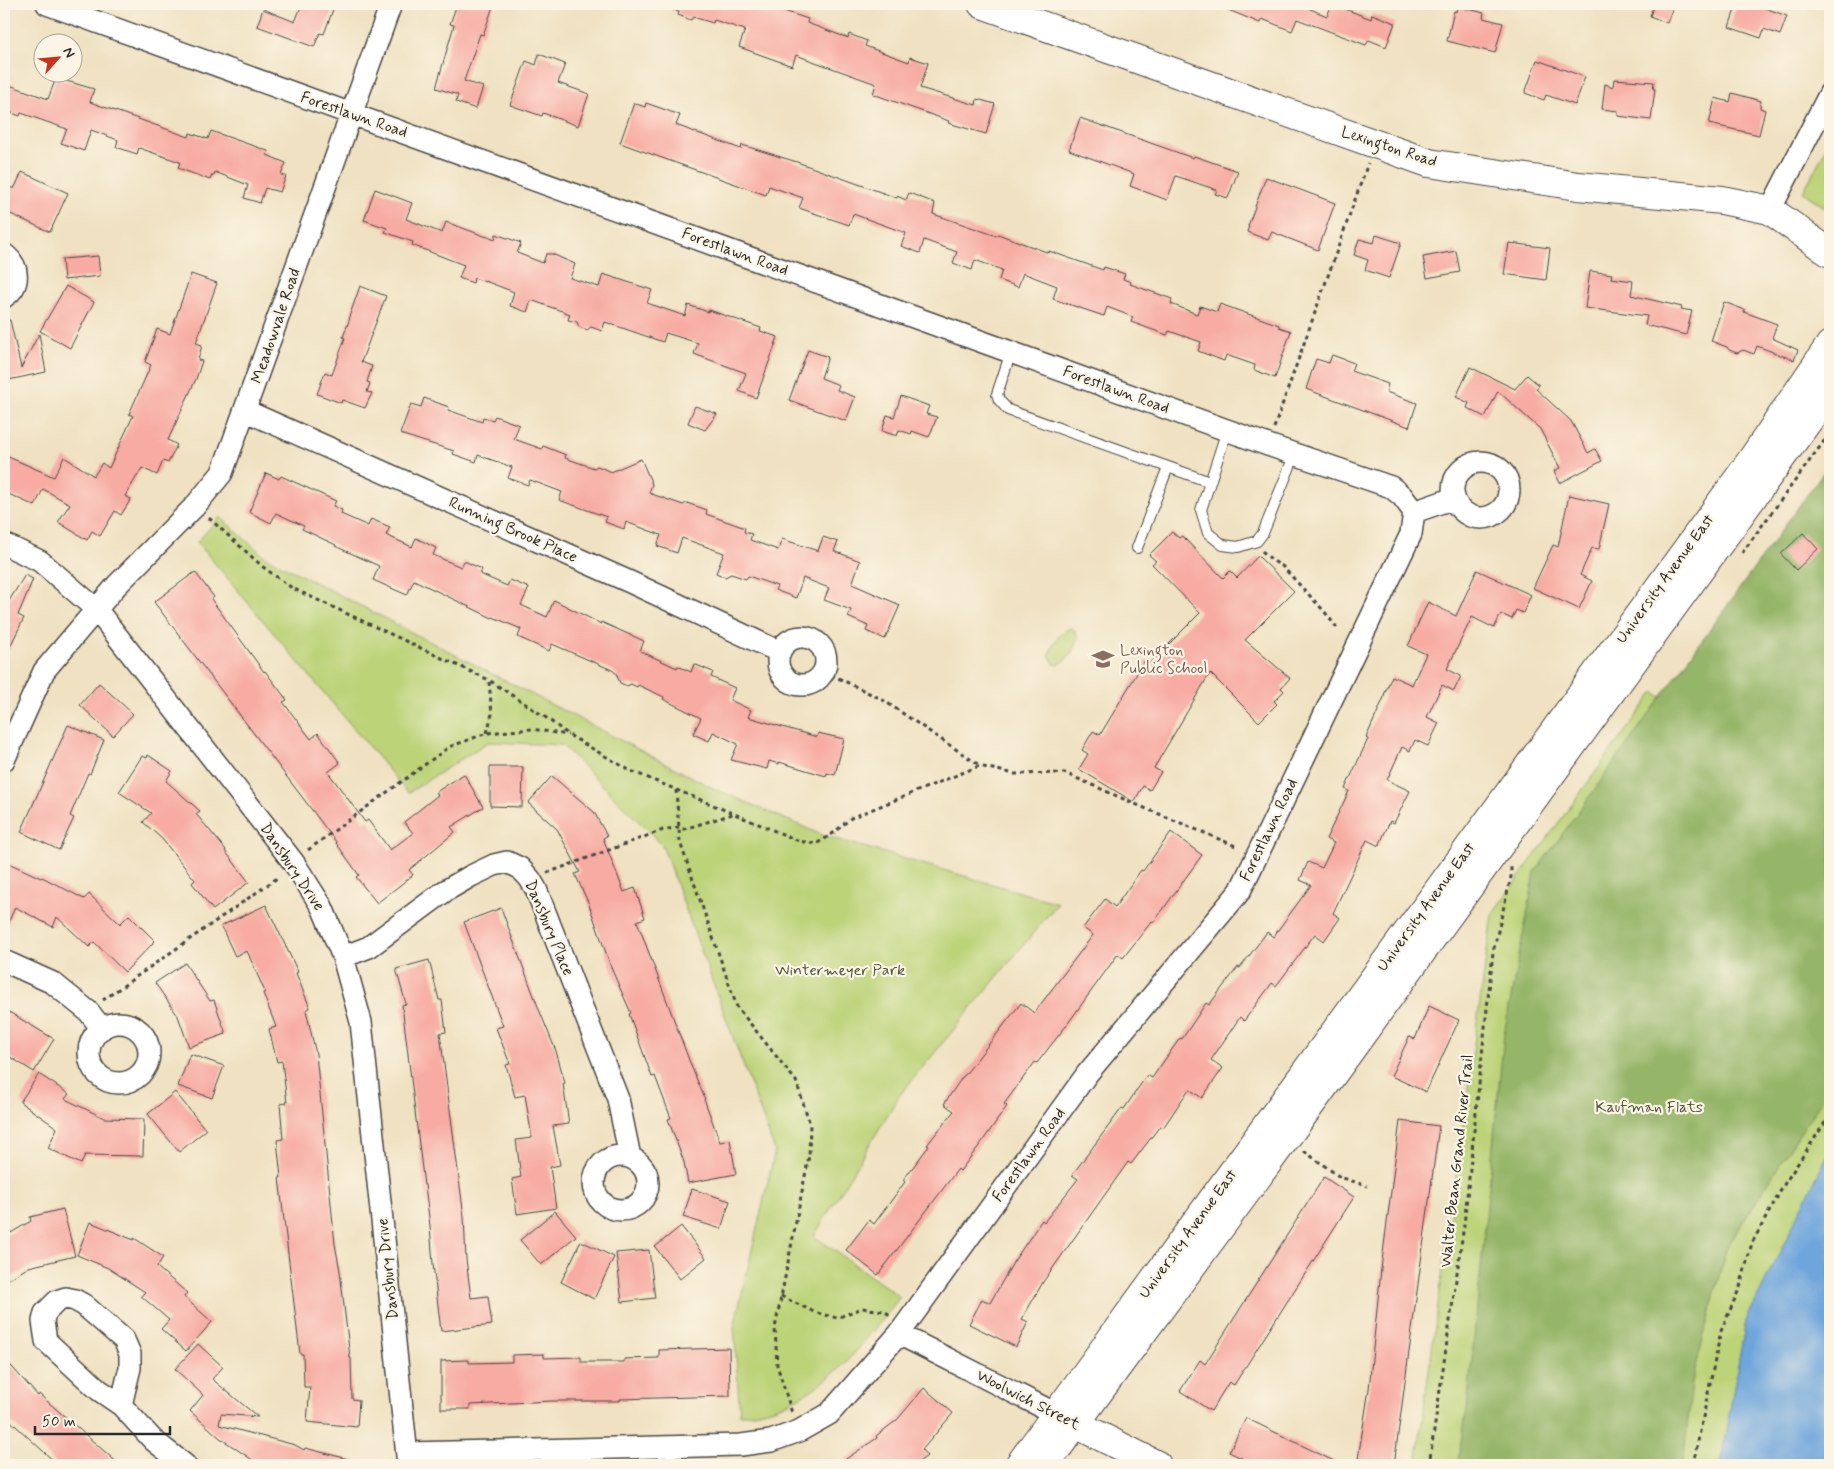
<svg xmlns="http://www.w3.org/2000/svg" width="1834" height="1469" viewBox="0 0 1834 1469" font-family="Mynerve,sans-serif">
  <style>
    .green { fill: #bcd378; stroke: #747f52 }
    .forest { fill: #95b568; stroke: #60704a }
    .water { fill: #6ea5dc; stroke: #4c6884 }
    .building { fill: #f7aba3 }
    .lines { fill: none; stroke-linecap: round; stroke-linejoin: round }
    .lane-casing { stroke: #484642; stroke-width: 12 }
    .street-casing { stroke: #484642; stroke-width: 24 }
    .secondary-casing { stroke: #484642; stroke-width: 30 }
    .path { stroke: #484642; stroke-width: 3; stroke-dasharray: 4 4; stroke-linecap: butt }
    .lane { stroke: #fff; stroke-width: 10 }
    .street { stroke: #fff; stroke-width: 21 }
    .secondary { stroke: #fff; stroke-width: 28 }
    .labels { text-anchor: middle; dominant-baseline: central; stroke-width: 4.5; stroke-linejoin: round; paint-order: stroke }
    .street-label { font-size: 16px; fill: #2b2b2b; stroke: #fcf5e5 }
    .education-label { font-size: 16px; fill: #785e54; stroke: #fcf5e5; text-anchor: start }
    .park-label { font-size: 16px; fill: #4f553e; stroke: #fcf5e5 }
  </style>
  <rect width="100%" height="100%" fill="#fcf5e5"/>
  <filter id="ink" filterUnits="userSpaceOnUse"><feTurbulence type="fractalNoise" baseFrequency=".02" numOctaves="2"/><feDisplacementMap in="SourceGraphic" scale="10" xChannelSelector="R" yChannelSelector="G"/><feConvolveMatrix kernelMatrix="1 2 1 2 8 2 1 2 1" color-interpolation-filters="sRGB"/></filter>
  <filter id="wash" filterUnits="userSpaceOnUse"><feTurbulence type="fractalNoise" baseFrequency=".0096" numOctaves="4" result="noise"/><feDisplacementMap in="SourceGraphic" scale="20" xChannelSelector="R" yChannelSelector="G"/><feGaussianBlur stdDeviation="1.12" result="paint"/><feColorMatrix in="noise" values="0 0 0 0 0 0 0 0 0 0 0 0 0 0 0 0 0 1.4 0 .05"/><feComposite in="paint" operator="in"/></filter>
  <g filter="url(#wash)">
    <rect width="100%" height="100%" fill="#efe1c1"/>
    <path class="green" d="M1830,141V211L1803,192Z
      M220,517L264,556L711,787L822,835L1058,903L899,1096L814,1236L900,1297C863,1344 833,1388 774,1408C763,1412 751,1413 740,1415L734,1327L775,1151L662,845L562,745L488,742L408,793L197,542Z
      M1071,628L1075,631L1078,638C1073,649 1070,659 1058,665L1054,664L1049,654C1054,644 1058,632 1071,628Z
      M1654,692L1830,820V1150L1746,1321L1720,1465H1416L1492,914Z"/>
    <path class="forest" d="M1830,463V1088L1792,1145L1726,1249L1692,1382L1683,1465H1457L1467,1409L1504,1034L1535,872Z"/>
    <path class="water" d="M1830,1150V1465H1720L1746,1321Z"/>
    <g id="blocks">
      <path class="building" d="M302,4H335L324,34L320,33L314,47L257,26L263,9L295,22Z
        M457,4H494L483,35L480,34L464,81L483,87L476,109L456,102L458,95L436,88L454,25L450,24Z
        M662,4H763L808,19L807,23L848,38L849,34L867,41L865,46L909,62L910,57L928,63L920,88L976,105L977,99L995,104L986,134L948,123L949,121L873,94L876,84L796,55L792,66L739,47L745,30L714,20L713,23L693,17L691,20L678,15L679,12L661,5Z
        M1214,4H1304L1303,6L1327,16L1332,4L1371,19L1372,14L1395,23L1386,47L1369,40L1366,45L1297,19L1292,31L1262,19L1260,23Z
        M1654,4H1674L1667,23L1650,16Z
        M1737,4H1754L1787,16L1780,35L1764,29L1761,38L1729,27Z
        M1457,6L1484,13L1483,18L1503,23L1495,53L1447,41L1454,11L1456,12Z
        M539,54L565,64L558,83L589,94L578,126L543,113L542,116L510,105L526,61L536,65Z
        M1537,60L1585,77L1575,105L1546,95L1544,100L1525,93Z
        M56,78L94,89L90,102L189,137L190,133L208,139L211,131L268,151L267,155L286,163L281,175L286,176L280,192L265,188L260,203L244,198L248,185L215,172L214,176L212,175L210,180L178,168L180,162L139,148L137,154L116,147L118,140L91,130L84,151L61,143L67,129L21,113L20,116L4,110V83L48,99Z
        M1614,79L1654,82L1653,89H1655L1651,120L1618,116V111L1602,109L1605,84L1613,87Z
        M1732,93L1761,101L1760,108L1765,110L1759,135L1709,124L1715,98L1730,102Z
        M634,103L645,107L646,103L680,115L676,125L741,149L742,145L797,162L897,198V196L906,200L909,193L935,203L933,214L997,236L998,234L1049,253V251L1103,270L1104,267L1125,274L1123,279L1131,282L1130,284L1172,299L1171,304L1197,314L1200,306L1217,312L1220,304L1279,325V327L1291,331L1275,378L1254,370L1255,365L1226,355L1224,361L1198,351L1201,342L1169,331L1167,335L1131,322L1133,317L1107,307L1104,316L1053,299L1057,286L1023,273L1018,287L999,280L1002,270L975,260L972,270L953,263L957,252L924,240L920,253L901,246L906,233L853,214L849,225L799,208L803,198L769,186L766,195L620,143Z
        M1080,118L1193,158L1194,156L1238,171L1228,198L1215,194L1217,190L1176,176L1167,200L1130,186L1134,174L1069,150Z
        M22,172L68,193L50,232L4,211V184L14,189Z
        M1266,177L1335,203L1318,250L1272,232L1268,240L1247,232L1249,226H1248Z
        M375,189L412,203L406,219L442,233L446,222L487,237V236L495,239L496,234L521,243L517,253L543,263L546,254H552L575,264L570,278L599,287L603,274L652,290L647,303L685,316L688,305L708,312L709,310L761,328L760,331L778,337L756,398L739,391L746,373L694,354L698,343L666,333L663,342L605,322L602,331L591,327L587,330L579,327L577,322L568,320L570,314L531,300L527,312L510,306L514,292L485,281V282L474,278L473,283L459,278L464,265L412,245L413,242L385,232L387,228L364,220Z
        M1376,235L1401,243L1389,278L1365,270L1368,260L1354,255L1359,239L1374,243Z
        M1509,243L1550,248L1546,280L1504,274Z
        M1456,251L1460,272L1427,278L1423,257Z
        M98,256L100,276L64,280L62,259Z
        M1590,271L1612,274L1611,278L1633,281L1631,295L1682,307L1681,309L1692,311L1686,335L1645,325L1647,316L1585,308Z
        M191,274L217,283L196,343L202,345L198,360L202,361L196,379L168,440L177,445L168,463L163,461L157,475L142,468L125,496L131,499L121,515L115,511L100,536L92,531L87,540L58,522L70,504L43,489L35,506L4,492V455L54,477L64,457L94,476L102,463L109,468L133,416L129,414L151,365L145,362L157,329L170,334Z
        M66,286L94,302L70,348L40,331Z
        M360,286L386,296L361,362L372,366L367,382L370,383L367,392L372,393L365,408L342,400L341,403L317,394L325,372L332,375L345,338L343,337L350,318L349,317Z
        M1724,302L1745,310L1744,312L1777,324L1772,338L1798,350L1794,360L1757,346L1754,354L1743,350L1737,353L1729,350L1727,347L1711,341Z
        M10,320L21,368L39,334L46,372L4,381V321Z
        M808,350L828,357L821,378L839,385L837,390L855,397L846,421L789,400Z
        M1332,355L1354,363L1351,371L1388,384L1386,392L1417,403L1409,427L1306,389L1316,359L1329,363Z
        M1470,367L1515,389L1527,375L1539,385L1536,389L1571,421L1588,453L1595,449L1602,461L1560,483L1554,471L1560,468L1540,429L1498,391L1485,417L1467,408L1469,403L1456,397Z
        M901,396L929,406L926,414L937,417L929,437L912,431L911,434L899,430L897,436L882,431L887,415L894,417Z
        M424,398L449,407L448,410L482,422L483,417L493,420L495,416L519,425L514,439L542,449L543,446L566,455L565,458L594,468L597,466L612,472L613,471L641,459L652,484L649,493L683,505L687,503L707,510L706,514L745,528L744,532L752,534L750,540L778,550L782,539L818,551L823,537L838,542L834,551L860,561L852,584L900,605L885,639L866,631L868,626L848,617L851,610L824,600L829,588L803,578L796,598L775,590L777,586L748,576L746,579L731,574L725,577L716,573L724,553L682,538L677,553L657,546L661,535L626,522L624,529L605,522L607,517L559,500L562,492L530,480L528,485L508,478L512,467L478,455L476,462L453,454L454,451L400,434L411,404L421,407Z
        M695,406L717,414L705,430L688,423Z
        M266,473L279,479L281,476L336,501L333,506L342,510L341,514L368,526L371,519L390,527L386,535L412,547L416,538L436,548L433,555L461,567L464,561L482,569L480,574L507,586L510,580L529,588L521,605L547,617L554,600L601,624V622L644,641L640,651L677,668L678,666L691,672L694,664L713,672L711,677L735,688L730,700L751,710L748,717L817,737L818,733L844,739L835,775L827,773L826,776L779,762V764L769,761L767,769L731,760L738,744L713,732L709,741L693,734L701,718L663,699L664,697L638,685L637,687L631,684L627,686L620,683L616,673L612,670L552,644L549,651L518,637L521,629L493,617L492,618L414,580L407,595L373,580L379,566L335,546L336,545L302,529L304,526L276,513L271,523L249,512Z
        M1569,495L1609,504L1599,549L1592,548L1580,575L1592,581L1579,609L1533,588L1553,545L1558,547Z
        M1172,532L1179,538L1182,536L1223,578L1230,571L1237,578L1258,556L1294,591L1245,640L1290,678L1281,688L1284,691L1274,701L1277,704L1259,722L1210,673L1154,768L1161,772L1150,790L1143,786L1134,802L1079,769L1088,754L1082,750L1093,731L1100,735L1145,660L1150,663L1200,613L1152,564L1156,561L1149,555Z
        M1803,533L1818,549L1796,570L1781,554Z
        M1477,570L1531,595L1523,613L1516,610L1512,619L1501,614L1494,628L1472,617L1447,669L1461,676L1454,691L1442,685L1427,717L1439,723L1428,746L1415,740L1410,751L1402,747L1387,780L1410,791L1394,823L1390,821L1379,846L1367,840L1333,913L1340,918L1324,941L1315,934L1276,986L1272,983L1244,1021L1240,1017L1211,1060L1223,1068L1202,1098L1189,1089L1163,1128L1160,1126L1131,1164L1128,1162L1043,1282L1022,1319L1028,1322L1016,1347L969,1324L982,1299L990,1303L1014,1261L1042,1220L1044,1222L1078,1179L1072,1175L1122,1108L1124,1109L1147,1075L1152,1078L1180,1038L1182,1039L1206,1003L1209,1005L1238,967L1240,968L1267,932L1273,937L1311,885L1300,880L1308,862L1322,868L1334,843L1326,839L1349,791L1345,789L1368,739L1366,738L1385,695H1384L1392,676L1412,685L1426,654L1408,646L1428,602L1456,616Z
        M195,572L214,597L211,599L264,672L265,671L287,700L283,702L311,739L318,733L340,763L328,772L365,822L368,820L390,850L413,833L404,822L438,795L436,792L464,774L483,807L451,827L455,832L409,870L413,875L377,903L356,877L359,875L336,843H337L154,602Z
        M25,575L33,579L18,615L24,618L4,659V609Z
        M99,683L133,714L113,736L80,705Z
        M68,725L104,740L90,774L88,773L70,816L74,818L59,850L21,832Z
        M148,755L172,771L166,781L200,811L196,814L226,850L225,851L249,882L213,910L192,883L195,880L162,839L143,822L151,813L119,792L142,756L147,758Z
        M490,767H523L522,807L490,806Z
        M552,776L594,812L607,836L603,838L624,892L635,888L645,918L637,921L692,1068L705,1099H704L720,1142L730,1140L736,1174L688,1183L684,1162L668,1119L671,1118L655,1076L652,1077L629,1014L631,1013L612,970L588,902L575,874L580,872L557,829L528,803Z
        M1171,832L1202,855L1154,922L1152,921L1123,958L1118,954L1066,1026L1037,1063L1035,1062L1004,1104L1007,1106L982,1142L960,1171L958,1169L878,1275L846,1250L869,1220L874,1224L905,1182L903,1180L929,1146L927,1145L954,1111L944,1104L963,1076H964L1021,1003L1034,1013L1093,935L1083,928L1105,899L1115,907L1141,870L1143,871Z
        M4,861L41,878L42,877L84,899L89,894L120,924L129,915L155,941L125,972L94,942L89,947L57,917L53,927L15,907L4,933Z
        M266,905L298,972L296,973L310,1008L306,1010L316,1054L335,1244L340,1271L350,1358H351L352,1399L359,1400L357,1427L307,1422L310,1387H304L303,1354H300L279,1178H281L277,1140L283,1139L280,1104L287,1103L282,1061L277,1062L269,1029L276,1027L263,993L265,992L247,951L235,956L221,926Z
        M501,908L540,1012L556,1051L565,1083L563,1084L569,1124L553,1126L560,1165L550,1167L556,1208L517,1214L512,1179L521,1177L516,1140L532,1138L525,1095L515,1097L506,1065L510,1064L496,1028L503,1026L464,922Z
        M429,960L439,1000H442L446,1032L440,1033L464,1217L466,1259L471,1298L488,1296L492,1325L441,1331L433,1264L430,1226L425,1185H424L402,1005L406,1004L396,969Z
        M185,963L210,1001L214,1000L226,1034L189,1047L178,1016L155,983Z
        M1429,1006L1459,1020L1426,1092L1391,1076L1409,1037L1415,1039Z
        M4,1009L54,1039L34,1072L4,1053Z
        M190,1054L224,1066L212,1098L178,1086Z
        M39,1074L69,1094L65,1099L104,1118L144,1119L143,1156L85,1155L81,1164L48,1148L57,1128L20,1102Z
        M175,1092L206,1130L179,1152L148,1114Z
        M1400,1121L1439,1126L1394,1465H1357L1369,1389L1381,1269Z
        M1324,1177L1354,1197L1234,1385L1229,1382L1211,1411L1180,1391L1200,1360L1205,1364Z
        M692,1189L730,1201L721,1229L683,1217Z
        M63,1209L75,1256L29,1267L4,1282V1237L31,1221L30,1217Z
        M555,1211L576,1236L541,1265L520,1240Z
        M90,1222L134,1240V1238L163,1257L157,1267L187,1293L184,1297L212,1322L186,1351L161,1329L169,1320L141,1296L145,1292L108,1268L77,1255Z
        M681,1226L706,1258L680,1279L655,1247Z
        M581,1241L614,1257L594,1299L561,1282Z
        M649,1250L655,1298L622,1302L616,1253Z
        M198,1344L223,1367L212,1379L258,1417L221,1414L219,1425L295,1445L304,1450L305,1448L352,1460L351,1465H260L220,1438L190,1411L203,1395L175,1369Z
        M729,1348L730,1396L620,1399V1401H552L470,1405V1409H441V1361L469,1360V1363L512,1362V1355L544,1354V1358L581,1357V1362H624V1359L659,1358V1350Z
        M4,1358L38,1396L39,1394L120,1465H58L4,1415Z
        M924,1388L953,1413L922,1450L927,1456L915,1465H837L877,1438L876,1436L897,1420Z
        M1246,1418L1342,1465H1256L1229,1452Z"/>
    </g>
  </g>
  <g filter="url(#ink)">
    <use href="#blocks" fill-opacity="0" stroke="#484642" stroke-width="1"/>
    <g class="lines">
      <g class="lane-casing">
        <path id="lane" d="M1011,352L997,394L999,400L1008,410L1210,482
          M1227,430L1201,510L1208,533L1223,545L1238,547L1257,541L1263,533L1295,454
          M1137,548L1168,467"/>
      </g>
      <g class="street-casing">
        <path id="street" d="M47,4L1268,445L1391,487L1402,496L1414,512L1411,534L1240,891L1087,1074L899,1334L829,1414L799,1431L771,1441L741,1445L408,1453
          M1770,210L1830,93
          M4,254C20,266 21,286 4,297
          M246,411L630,582L780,652
          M1453 490a28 28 0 1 1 56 0a28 28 0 1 1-56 0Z
          M1414,512L1454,498
          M4,544L40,561L96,609L294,863L322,907L343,957L361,1022L408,1465
          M778 661a24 24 0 1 1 48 0a24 24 0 1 1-48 0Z
          M4,760L44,671L117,585L195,506L222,473L391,4
          M343,957L369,947L445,891L471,876L494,865L507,862L520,868L530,879L536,889L618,1099L630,1157
          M4,961L53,983L89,1012L102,1029
          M89 1053a30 30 0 1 1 60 0a30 30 0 1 1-60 0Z
          M594 1183a27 27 0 1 1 54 0a27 27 0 1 1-54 0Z
          M899,1334L1070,1421
          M121,1405L130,1368V1354L124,1340L84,1305L75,1300L66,1298L57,1301L45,1313L43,1321L46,1341L99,1390L121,1405L153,1440L185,1465"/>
      </g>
      <g class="secondary-casing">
        <path id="secondary" d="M982,4L1429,163L1578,186L1722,200L1770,210L1830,253
          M1076,1424L1157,1465
          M1019,1465L1746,468L1830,345
          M1045,1465L1309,1107L1830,391"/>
      </g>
      <path class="path" d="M1274,428L1368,163
        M209,518L263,567L292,588L489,680L545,717L569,735L629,770L799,841L816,844L831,835L851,818L979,766L1015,774L1065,773L1135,804L1238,847
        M1262,551L1273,561L1282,566L1324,611L1338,629
        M1742,553L1830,433
        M824,671L883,700L979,765
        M487,733L492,714L489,681
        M676,790L680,842L737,1007L796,1081L810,1124L809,1156L775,1328L777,1365L792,1413
        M308,850L449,747L487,733L532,729L568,735
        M547,873L663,830L679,827L684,829L733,814
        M103,1000L280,876
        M1304,1151L1340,1177L1367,1186
        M781,1296L814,1312L837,1318L862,1308L884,1311L890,1315
        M1429,1465L1464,1225L1493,952L1511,877V867
        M1693,1465L1721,1331L1740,1287L1752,1243L1785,1183L1830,1115"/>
      <use href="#lane" class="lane"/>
      <use href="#street" class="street"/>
      <use href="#secondary" class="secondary"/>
    </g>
  </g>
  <defs>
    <g id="school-bare" transform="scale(1.725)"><path d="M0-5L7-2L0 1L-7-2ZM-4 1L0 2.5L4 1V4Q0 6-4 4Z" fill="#8d6e63" stroke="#fcf5e5" stroke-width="2.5" paint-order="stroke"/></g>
  </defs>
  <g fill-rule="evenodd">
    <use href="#school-bare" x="1103" y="659"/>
  </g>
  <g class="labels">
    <g class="street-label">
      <text transform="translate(354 115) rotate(19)">Forestlawn Road</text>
      <text transform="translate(1389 147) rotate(18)">Lexington Road</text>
      <text transform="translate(735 252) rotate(20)">Forestlawn Road</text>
      <text transform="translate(276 326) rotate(-71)">Meadowvale Road</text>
      <text transform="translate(1116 390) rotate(20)">Forestlawn Road</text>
      <text transform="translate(513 530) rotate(24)">Running Brook Place</text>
      <text transform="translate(1665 579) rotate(-54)">University Avenue East</text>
      <text transform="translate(1269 830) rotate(-64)">Forestlawn Road</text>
      <text transform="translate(292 867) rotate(56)">Dansbury Drive</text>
      <text transform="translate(1426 907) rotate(-54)">University Avenue East</text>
      <text transform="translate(549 928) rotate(67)">Dansbury Place</text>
      <text transform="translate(1029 1155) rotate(-54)">Forestlawn Road</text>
      <text transform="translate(1457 1161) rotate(-84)">Walter Bean Grand River Trail</text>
      <text transform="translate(1188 1234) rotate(-54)">University Avenue East</text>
      <text transform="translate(388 1269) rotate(-96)">Dansbury Drive</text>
      <text transform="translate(1028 1400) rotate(27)">Woolwich Street</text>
    </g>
    <g class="education-label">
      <text x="1120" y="650">Lexington<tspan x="1120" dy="18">Public School</tspan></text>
    </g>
    <g class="park-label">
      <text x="840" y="970">Wintermeyer Park</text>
      <text x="1649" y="1107">Kaufman Flats</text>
    </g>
  </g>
  <rect width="1834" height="1469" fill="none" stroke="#fcf5e5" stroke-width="20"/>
  <g transform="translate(58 58) rotate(63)"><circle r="24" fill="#fcf5e5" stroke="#a8a49b"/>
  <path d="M0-4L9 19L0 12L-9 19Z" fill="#c8321e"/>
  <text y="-8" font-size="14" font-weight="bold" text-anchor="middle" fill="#2b2b2b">N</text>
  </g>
  <path d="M35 1426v8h135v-8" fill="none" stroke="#2b2b2b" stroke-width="2.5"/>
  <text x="42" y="1426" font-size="15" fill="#2b2b2b" stroke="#fcf5e5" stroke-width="4" paint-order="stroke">50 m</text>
</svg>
